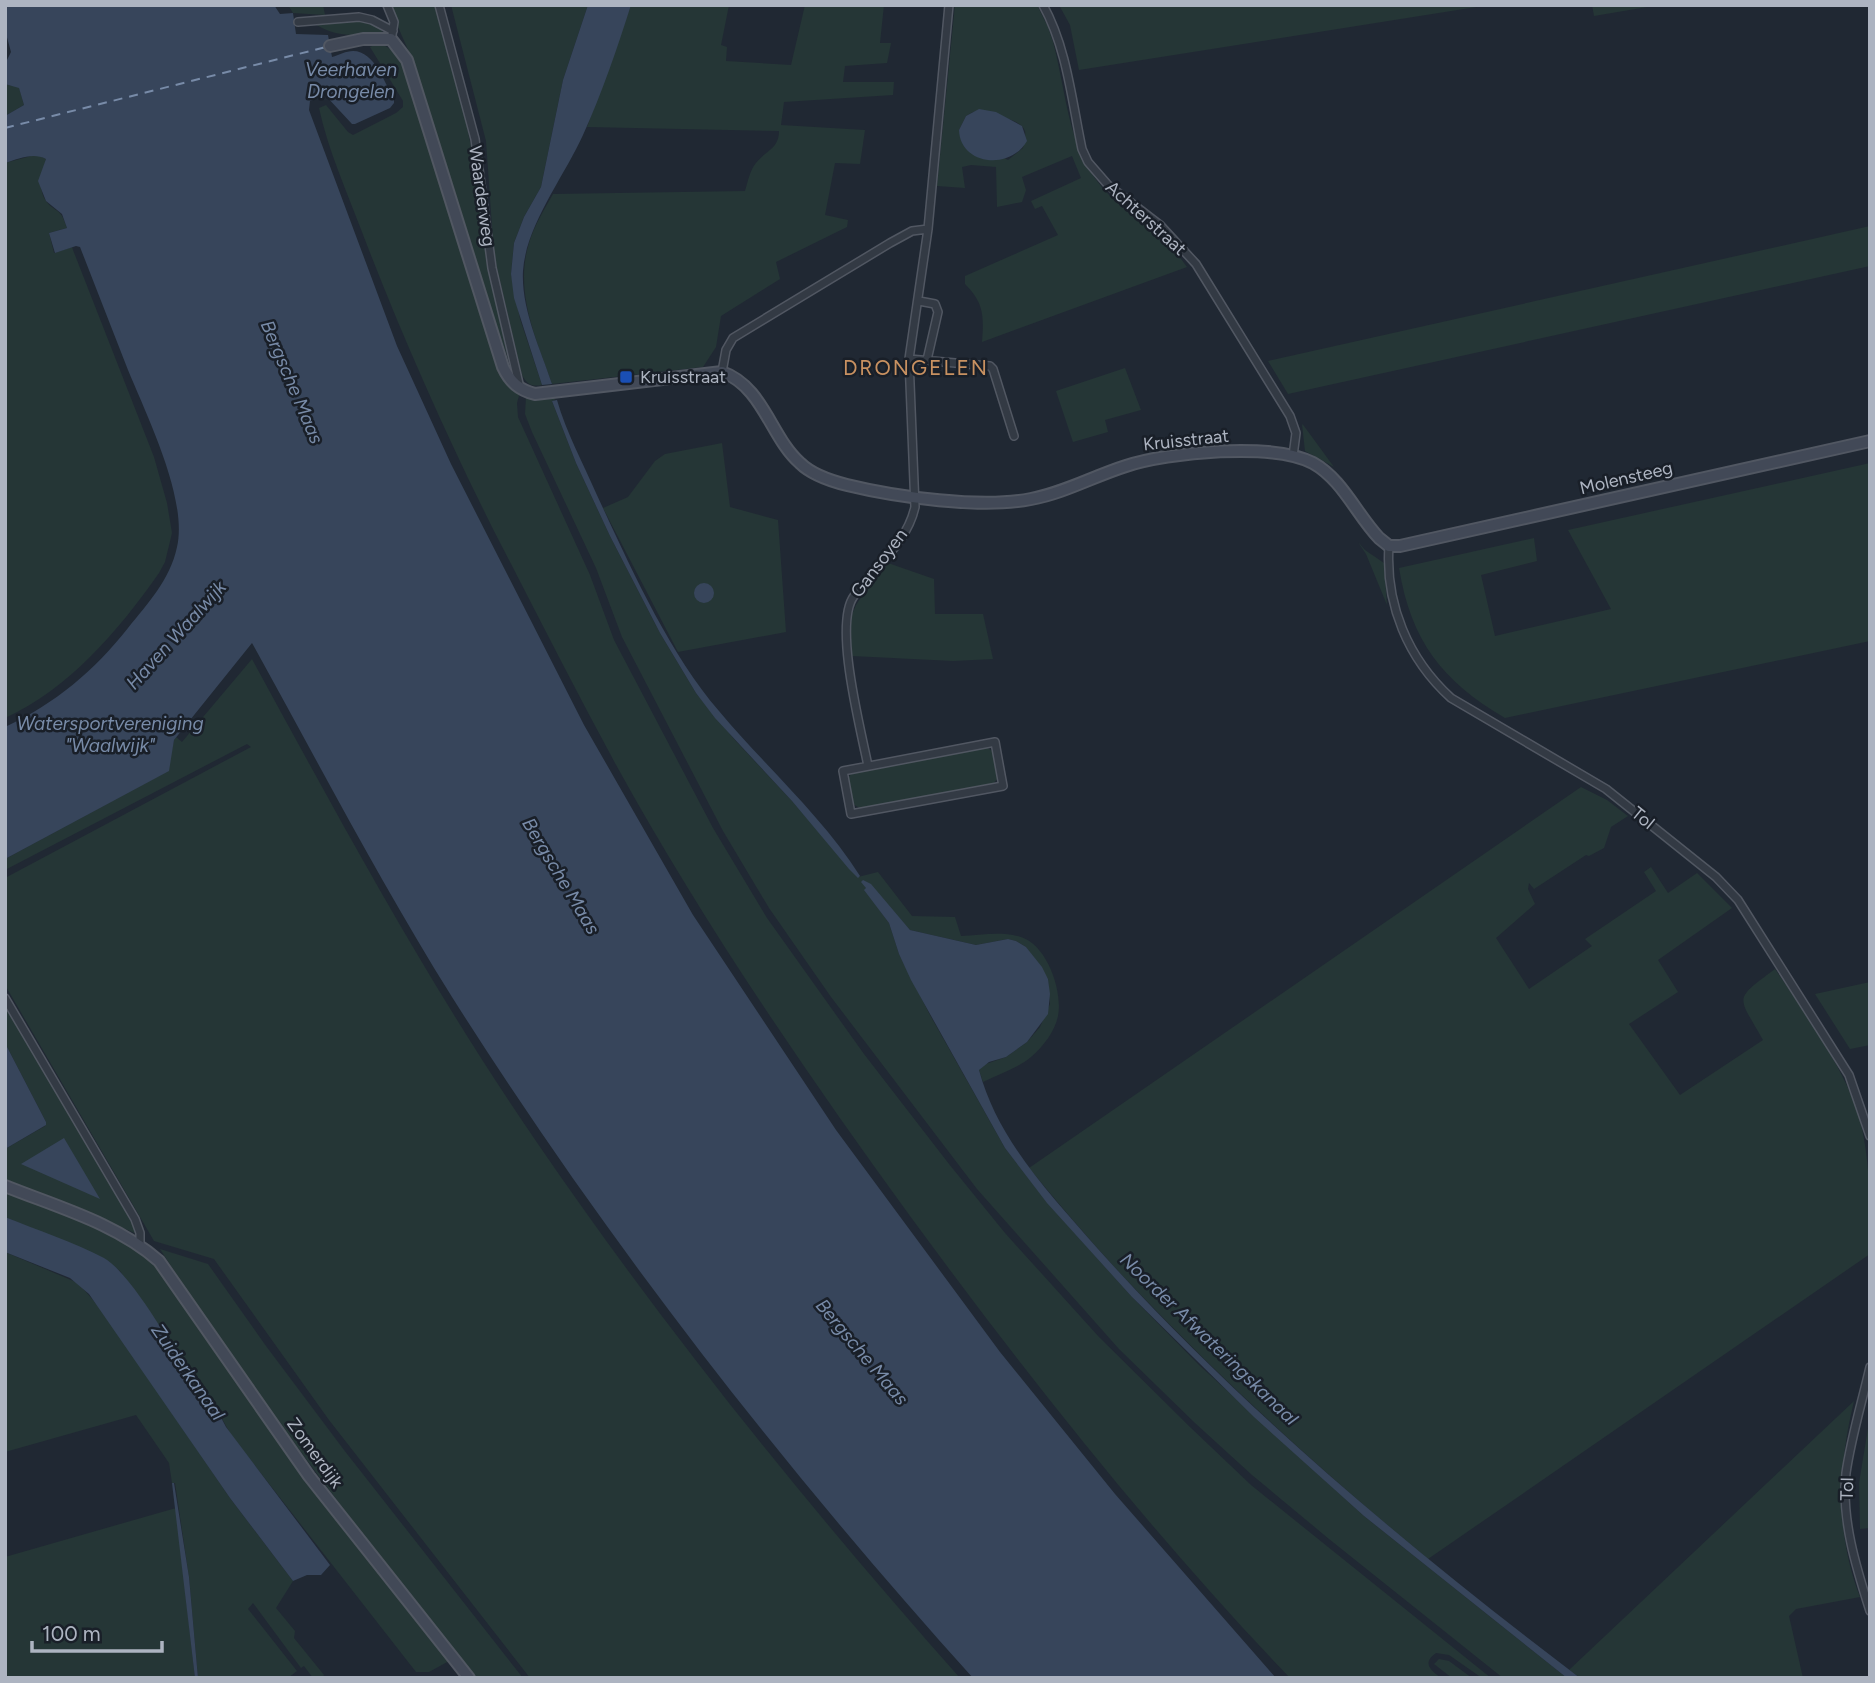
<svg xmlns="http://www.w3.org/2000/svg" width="1875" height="1683" viewBox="0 0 1875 1683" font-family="Figtree,sans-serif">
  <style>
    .green { fill: #253636; fill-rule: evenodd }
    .water { fill: #37455b }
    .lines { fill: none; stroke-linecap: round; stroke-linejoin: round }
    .ferry { stroke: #788ba8; stroke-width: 2; stroke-dasharray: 9 7; stroke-linecap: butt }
    .street-casing { stroke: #515762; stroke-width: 10 }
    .secondary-casing { stroke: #515762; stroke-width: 14 }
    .street { stroke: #333a44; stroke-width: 7 }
    .secondary { stroke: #424957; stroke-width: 10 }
    .transit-dot { fill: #1a4fb4; stroke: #191f28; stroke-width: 2.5 }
    .labels { text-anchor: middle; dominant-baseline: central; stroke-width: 5; stroke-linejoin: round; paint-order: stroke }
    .street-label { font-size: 18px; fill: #adb4c1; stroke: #191f28 }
    .poi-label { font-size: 18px; fill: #adb4c1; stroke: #191f28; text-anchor: start }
    .water-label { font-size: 19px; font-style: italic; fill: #788ba8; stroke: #191f28 }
    .quarter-label { font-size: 21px; letter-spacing: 2px; fill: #c89161; stroke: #191f28 }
  </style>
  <rect width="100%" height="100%" fill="#202833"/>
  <path class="green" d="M288,5H323L325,15L293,13Z
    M390,5H436L467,126L479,189L486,260L512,370L474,260L417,72C409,49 397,28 390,5Z
    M451,5H588L563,80L541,187L524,217L514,243L511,274L520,319L542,385C531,387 527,384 522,375L494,255L486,141Z
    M631,5H729L721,45L727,47L726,61L791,65L805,5H884L880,43H891L887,63L845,66L843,82H894L893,95L784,102L781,125L865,130L860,164L835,163L825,215L848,220L847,227L776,262L780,279L721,316L716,347L703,367L552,384C536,339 514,291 529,243C534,226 544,210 553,194L745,191C748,181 750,170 756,163C766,150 779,149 779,131L587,127Z
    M955,5H1037L1048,27L1053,42C1068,98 1067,154 1111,197C1135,221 1167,238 1187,267L982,342C984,316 984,303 965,284V276L1058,235L1042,206L1035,209L1031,201L1081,178L1072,156L1022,177L1026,190L1022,202L997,207L996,167L971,165L962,167L965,188L937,186ZM973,112C985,114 1021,117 1025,131C1026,136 1024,143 1023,148L1008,160L959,130L966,116Z
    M1059,5H1489L1079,70L1070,25Z
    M1592,5H1659L1594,16Z
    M362,20L380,28L383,33C356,35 336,39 312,22Z
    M379,43C393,49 399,55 406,69L490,337L520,392L517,403L518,417L590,575L614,640L713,828L767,918L864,1054L949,1164L1005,1233L1099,1337L1190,1427L1251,1485L1491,1678H1482L1449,1655L1436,1653C1422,1663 1430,1670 1441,1678H1290C1152,1534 1028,1377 910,1216C804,1070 702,921 615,763C573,686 534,608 494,531C445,433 401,334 362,232C347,192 328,150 319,108L326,105L348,132L353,135L396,113L403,107V101L370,47Z
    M5,84L19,87L24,105L5,116Z
    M31,156H40L46,159C43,172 37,189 46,201C56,214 60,206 67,228L49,233L54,253L72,247L73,250L154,457L167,503L172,533L165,562L159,573C119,630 69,689 5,718V163Z
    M1870,226V266L1288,394L1268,361Z
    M1125,368L1141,410L1105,420L1108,432L1073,442L1056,391Z
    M552,394L555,400L552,401L576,463L610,536L660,633L696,693L734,739L792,801L858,877L878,872L912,916L955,917L961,936C981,935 1002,931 1021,937C1047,945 1063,991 1058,1016C1055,1031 1043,1047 1031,1057C1018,1068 999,1074 983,1082L979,1070L983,1065L1006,1057L1027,1042L1040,1027L1050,1004L1048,979L1026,947L1016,941L1008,939L976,945L910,930L870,886L865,890L889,923L899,954L930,1015L1005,1148L1047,1202L1132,1297L1199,1365L1364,1516L1567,1678H1503L1329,1539L1252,1475L1195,1423L1119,1349L977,1189L831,997L769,908L723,831L622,637L596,568L532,432L525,414L526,397Z
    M1302,424L1304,426L1334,467L1305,451Z
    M722,443L730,507L778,520L786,632L678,652L603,508L628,497L655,461L665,454Z
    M1870,463V641L1505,718C1442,681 1411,641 1399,568L1534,538L1537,561L1481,575L1495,636L1611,609L1568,530Z
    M1358,542L1365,550L1384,563L1387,605L1366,554Z
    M888,563L934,579L935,614H983L993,659L953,661L852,656C845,599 860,605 888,563Z
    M252,659C342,824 431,989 538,1144C666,1331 810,1509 960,1678H530L329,1420L214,1259L154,1241L5,985V878L251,747L247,744L5,870V859L168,771L174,740L176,737L182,742Z
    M986,747L994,752L999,777L993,784L861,809L853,804L848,779L852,772Z
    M1581,787L1607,800L1628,816L1611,827L1604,848L1589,856L1586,855L1534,889L1529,883L1528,889L1535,904L1496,938L1529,989L1592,946L1585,939L1656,891L1644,872L1651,867L1668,893L1697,873L1732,908L1658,960L1678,992L1629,1024L1680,1095L1763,1040C1738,995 1732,1001 1775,969C1803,1010 1847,1072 1860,1120C1871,1164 1870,1209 1870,1254L1428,1559C1327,1476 1229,1387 1138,1292C1100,1253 1064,1210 1029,1168Z
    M1870,982V1045L1850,1049L1815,994Z
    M5,996L142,1236L5,1179V1149L45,1126L46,1122L5,1043Z
    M5,1189L133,1244L158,1266L198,1329L360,1548L449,1661L429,1672H416L231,1435L206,1389L198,1388L194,1384L120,1271L105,1259L5,1217Z
    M160,1249L208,1264L266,1346L344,1450L523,1678H476C365,1539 256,1399 160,1249Z
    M5,1252L78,1283L101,1309L230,1498L293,1581L276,1608L295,1631L294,1638L324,1675L322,1678H313L304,1666L301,1668L253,1603L248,1609L297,1671L288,1678H198L189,1577L175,1483H172L169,1463L136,1415L5,1452Z
    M1854,1401C1838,1467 1835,1532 1860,1597L1796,1609L1789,1616L1803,1678H1580L1569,1670Z
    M1870,1416V1528L1860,1529L1859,1483Z
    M176,1508L195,1678H5V1557Z
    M1439,1659L1449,1661L1472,1678H1452L1434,1664Z"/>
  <path class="water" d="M5,5H274L280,14L293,13L296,34L328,35L332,57C339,55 346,51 353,51C375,51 385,84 394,100V103L390,108L355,124H352L326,96L310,101L309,110L397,346L451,464L584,725L693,915L836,1130L1000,1352L1115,1494L1276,1678H973C781,1465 605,1239 452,997C380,882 318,762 252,643L174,740L169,771L5,859V727C55,704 95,670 128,628C148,603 170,580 177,547C188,499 147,416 128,370C112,329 96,288 80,247L76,246L55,253L49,233L67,228L62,214L46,201L38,181L46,159C33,152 18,159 5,163V116L24,105L19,88L5,84V64L11,52L5,30Z
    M588,5H631C617,49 602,93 583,135C564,177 526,225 523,271C521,309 540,348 552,384L542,385L514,298L511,274L514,243L524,217L541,187L563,80Z
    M979,109L996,112L1022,126L1027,141C1010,171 960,165 959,130L966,116Z
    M557,400C566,432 583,463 596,493C629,564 668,652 719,711C765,766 823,817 860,876L858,878L849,869L792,801L715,718L696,693L660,633L610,536L576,463L552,401Z
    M694 593a10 10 0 1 1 20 0a10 10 0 1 1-20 0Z
    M863,880L871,884L910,930L976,945L1008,939L1016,941L1026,947L1042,967L1048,979L1050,994L1048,1014L1027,1042L1006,1057L989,1062L979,1070C998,1141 1051,1195 1098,1249C1242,1409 1409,1548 1580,1678H1567L1562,1674L1364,1516L1254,1417L1132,1297L1047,1203L1005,1148L911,980L899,954L889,923L864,890L866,888L861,882Z
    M5,1043L46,1122V1125L5,1149Z
    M64,1138L100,1199L21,1164Z
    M5,1217C37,1230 74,1242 104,1258C132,1274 177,1354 194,1384L198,1388L206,1389L226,1427L330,1565L321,1575H307L293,1581L230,1498L89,1294L70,1278L5,1252Z
    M172,1483H174L189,1577L198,1678H195Z"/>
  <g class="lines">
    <path class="ferry" d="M5,128L326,47"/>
    <g class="street-casing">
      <path id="street" d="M387,5L394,22L392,35
        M439,5L475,139L492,268L520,388
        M1043,5C1067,48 1072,102 1082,149L1088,162L1108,185L1160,225L1196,264L1290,416L1296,433L1293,456
        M298,22L359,17L372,20L393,31
        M919,301L935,304L938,312L927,360
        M909,359L990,366L993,369L1014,436
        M722,372L726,350L733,338L890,243L912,231L928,229
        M1389,546C1385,604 1408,659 1451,698L1606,789L1716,877L1738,900L1849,1075L1870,1136
        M995,742L1003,786L851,814L843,771Z
        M868,766C861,730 833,624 854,596C875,567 907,543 915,507L909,359L928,229L949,5
        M5,998L135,1219L140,1233V1245
        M1870,1367C1862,1402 1851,1438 1846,1473C1841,1519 1856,1567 1870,1611"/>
    </g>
    <g class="secondary-casing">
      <path id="secondary" d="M330,46L363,39H391L407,60L503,367C510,382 519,390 535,394L722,372C763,386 771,438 800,463C812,475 831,481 847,485C896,497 982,509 1031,499C1064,493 1094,476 1126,466C1168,452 1273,442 1313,463C1342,479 1357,515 1379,538L1389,546H1400L1870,441
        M5,1186C57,1207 116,1223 159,1261L309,1476L469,1678"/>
    </g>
    <use href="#street" class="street"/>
    <use href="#secondary" class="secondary"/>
  </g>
  <rect class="transit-dot" x="619" y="370" width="14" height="14" rx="3.5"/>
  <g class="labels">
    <g class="street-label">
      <text transform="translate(482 196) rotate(82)">Waarderweg</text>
      <text transform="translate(1146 218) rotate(42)">Achterstraat</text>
      <text transform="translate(1186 440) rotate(-6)">Kruisstraat</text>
      <text transform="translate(1626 478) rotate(-13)">Molensteeg</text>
      <text transform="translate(879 563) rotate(-53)">Gansoyen</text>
      <text transform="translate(1643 818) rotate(39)">Tol</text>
      <text transform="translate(315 1453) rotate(54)">Zomerdijk</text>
      <text transform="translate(1847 1489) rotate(-89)">Tol</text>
    </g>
    <g class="poi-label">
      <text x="640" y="377">Kruisstraat</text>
    </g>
    <g class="water-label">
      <text x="351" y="69">Veerhaven<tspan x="351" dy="22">Drongelen</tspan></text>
      <text transform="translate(292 382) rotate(67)">Bergsche Maas</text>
      <text transform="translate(176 635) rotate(-48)">Haven Waalwijk</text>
      <text x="110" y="723">Watersportvereniging<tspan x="110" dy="22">"Waalwijk"</tspan></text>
      <text transform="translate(561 876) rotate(59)">Bergsche Maas</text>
      <text transform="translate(1209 1339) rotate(44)">Noorder Afwateringskanaal</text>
      <text transform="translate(862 1352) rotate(50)">Bergsche Maas</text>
      <text transform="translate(188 1372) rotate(55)">Zuiderkanaal</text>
    </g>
    <g class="quarter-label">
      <text x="916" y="367">DRONGELEN</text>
    </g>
  </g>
  <rect width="1875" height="1683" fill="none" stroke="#adb4c1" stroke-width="14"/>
  <path d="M32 1641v10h130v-10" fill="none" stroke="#adb4c1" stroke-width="3.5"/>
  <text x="42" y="1641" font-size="21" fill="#adb4c1" stroke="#191f28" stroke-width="5" paint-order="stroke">100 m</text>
</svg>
